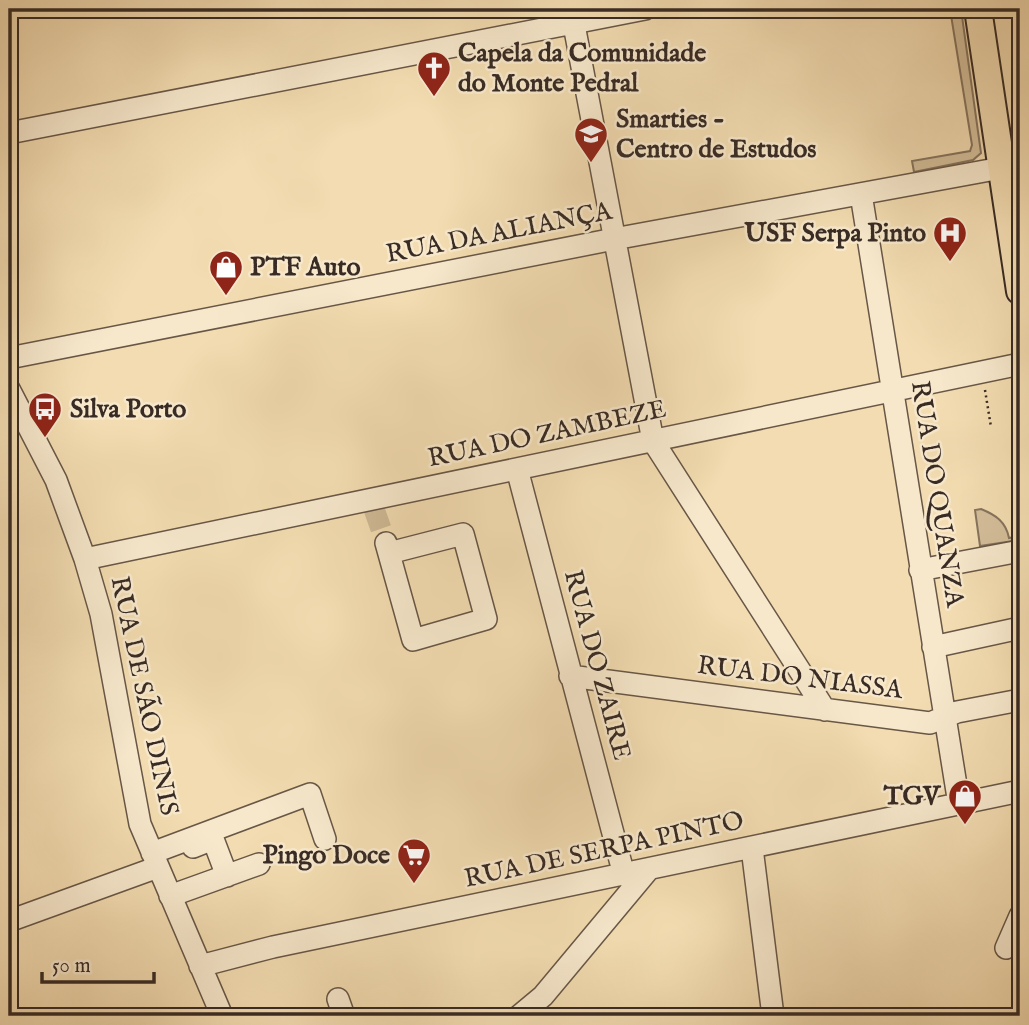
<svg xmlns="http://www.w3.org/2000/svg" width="1029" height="1025" viewBox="0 0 1029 1025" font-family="'IM FELL English',serif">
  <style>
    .green { fill: #d3be99; stroke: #86745e; stroke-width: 2 }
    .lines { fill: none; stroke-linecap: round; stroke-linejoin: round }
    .minor-tunnel { stroke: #ceb995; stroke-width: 21; stroke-dasharray: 21 10; stroke-linecap: butt }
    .minor-casing { stroke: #675747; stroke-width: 24 }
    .major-casing { stroke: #382b24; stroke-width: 30 }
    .path { stroke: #382b24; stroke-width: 2.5; stroke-dasharray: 2 3.5; stroke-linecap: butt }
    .minor { stroke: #f7e8cc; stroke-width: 21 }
    .major { stroke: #f3dcb1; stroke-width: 26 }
    .labels { text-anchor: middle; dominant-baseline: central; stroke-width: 5; stroke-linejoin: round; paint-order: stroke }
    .poi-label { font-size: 26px; font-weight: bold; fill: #382b24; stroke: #f7e8cc; text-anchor: start }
    .street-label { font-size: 26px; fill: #382b24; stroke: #f7e8cc }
  </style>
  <rect width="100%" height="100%" fill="#f3dcb1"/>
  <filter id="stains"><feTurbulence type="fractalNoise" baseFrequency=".00286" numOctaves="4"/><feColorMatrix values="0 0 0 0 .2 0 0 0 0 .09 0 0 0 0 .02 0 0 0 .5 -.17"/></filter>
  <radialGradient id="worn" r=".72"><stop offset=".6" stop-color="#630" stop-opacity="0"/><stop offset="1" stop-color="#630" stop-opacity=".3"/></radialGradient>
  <path class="green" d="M950,9H961L981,153L973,160L914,172L912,161L970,151L972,145Z
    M981,509C996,515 1006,522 1009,538L1020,536V540L980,546L975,510Z"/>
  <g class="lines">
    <path class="minor-tunnel" d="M374,509L386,543"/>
    <g class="minor-casing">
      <path id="minor" d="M571,9L653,441L825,710
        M9,133L645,9
        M861,194L959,804
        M9,358L614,239L1001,168
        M9,389L56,480L85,559L101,614L140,824L222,1016
        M517,469L624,875
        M386,543L413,640L486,619L463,534L389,553
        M85,559L1020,364
        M920,570L1020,551
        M933,647L1020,628
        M570,676L930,723L957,712L1020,700
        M193,847L213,839L227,876
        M752,848L773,1016
        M152,853L310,794L325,839
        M170,896L259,864
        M9,921L158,867
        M1006,948L1020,916
        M200,966L273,947L1020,791
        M338,999L344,1016
        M519,1016L543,996L649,869"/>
    </g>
    <g class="major-casing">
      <path id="major" d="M978,9L1020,291"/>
    </g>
    <path class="path" d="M985,390L991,427"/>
    <use href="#minor" class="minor"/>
    <use href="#major" class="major"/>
  </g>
  <defs>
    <g id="church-pin" transform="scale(1.75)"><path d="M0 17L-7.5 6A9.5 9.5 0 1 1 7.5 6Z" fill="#8f2418" stroke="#f7e8cc"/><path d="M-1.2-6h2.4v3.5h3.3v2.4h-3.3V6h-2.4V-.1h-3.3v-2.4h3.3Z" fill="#fff"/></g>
    <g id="school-pin" transform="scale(1.75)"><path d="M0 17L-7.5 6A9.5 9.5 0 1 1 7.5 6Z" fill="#8f2418" stroke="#f7e8cc"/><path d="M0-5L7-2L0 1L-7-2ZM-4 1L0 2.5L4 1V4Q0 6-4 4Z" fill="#fff"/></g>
    <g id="hospital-pin" transform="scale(1.75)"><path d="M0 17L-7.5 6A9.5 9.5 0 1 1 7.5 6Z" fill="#8f2418" stroke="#f7e8cc"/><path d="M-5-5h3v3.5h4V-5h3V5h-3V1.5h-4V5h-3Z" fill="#fff"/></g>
    <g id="shop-pin" transform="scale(1.75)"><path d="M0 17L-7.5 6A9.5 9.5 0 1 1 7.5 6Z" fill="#8f2418" stroke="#f7e8cc"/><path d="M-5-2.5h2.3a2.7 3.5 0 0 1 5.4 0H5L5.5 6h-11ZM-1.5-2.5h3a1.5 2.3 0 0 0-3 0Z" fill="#fff"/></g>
    <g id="bus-pin" transform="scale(1.75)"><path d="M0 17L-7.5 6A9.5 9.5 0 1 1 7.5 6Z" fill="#8f2418" stroke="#f7e8cc"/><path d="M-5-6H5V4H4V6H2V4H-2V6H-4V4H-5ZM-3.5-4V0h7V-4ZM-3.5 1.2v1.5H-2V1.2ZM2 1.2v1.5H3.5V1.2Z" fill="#fff"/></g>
    <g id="supermarket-pin" transform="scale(1.75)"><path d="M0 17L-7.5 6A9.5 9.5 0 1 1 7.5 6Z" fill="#8f2418" stroke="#f7e8cc"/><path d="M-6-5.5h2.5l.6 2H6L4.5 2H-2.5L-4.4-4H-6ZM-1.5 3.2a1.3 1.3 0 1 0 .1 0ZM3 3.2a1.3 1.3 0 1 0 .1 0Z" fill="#fff"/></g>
  </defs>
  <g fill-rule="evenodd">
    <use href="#church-pin" x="434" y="68"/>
    <use href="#school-pin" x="591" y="134"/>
    <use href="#hospital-pin" x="950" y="233"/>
    <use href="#shop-pin" x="226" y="267"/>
    <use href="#bus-pin" x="45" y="409"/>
    <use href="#shop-pin" x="965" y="796"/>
    <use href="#supermarket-pin" x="414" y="855"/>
  </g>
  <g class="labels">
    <g class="poi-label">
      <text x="458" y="53">Capela da Comunidade<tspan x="458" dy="30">do Monte Pedral</tspan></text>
      <text x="616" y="119">Smarties -<tspan x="616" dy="30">Centro de Estudos</tspan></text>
      <text x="926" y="233" text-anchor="end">USF Serpa Pinto</text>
      <text x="250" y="267">PTF Auto</text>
      <text x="70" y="409">Silva Porto</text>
      <text x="940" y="796" text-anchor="end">TGV</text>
      <text x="390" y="855" text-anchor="end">Pingo Doce</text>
    </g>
    <g class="street-label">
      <text transform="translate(499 233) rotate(-11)">RUA DA ALIANÇA</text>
      <text transform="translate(547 434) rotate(-12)">RUA DO ZAMBEZE</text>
      <text transform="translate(937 494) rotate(81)">RUA DO QUANZA</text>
      <text transform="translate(597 665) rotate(75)">RUA DO ZAIRE</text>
      <text transform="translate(800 678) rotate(7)">RUA DO NIASSA</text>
      <text transform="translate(144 696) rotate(78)">RUA DE SÃO DINIS</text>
      <text transform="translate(604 850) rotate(-12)">RUA DE SERPA PINTO</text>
    </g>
  </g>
  <rect width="1029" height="1025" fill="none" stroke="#f3dcb1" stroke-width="35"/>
  <rect x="10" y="10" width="1008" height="1004" fill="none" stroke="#382b24" stroke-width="3.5"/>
  <rect x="18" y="18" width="994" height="990" fill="none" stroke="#382b24" stroke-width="2"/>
  <path d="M42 972v10h112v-10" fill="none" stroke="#382b24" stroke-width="3.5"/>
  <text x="52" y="972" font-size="21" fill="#382b24" stroke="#f7e8cc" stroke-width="5" paint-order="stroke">50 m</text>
  <rect width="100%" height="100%" filter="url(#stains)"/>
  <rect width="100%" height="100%" fill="url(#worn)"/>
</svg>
